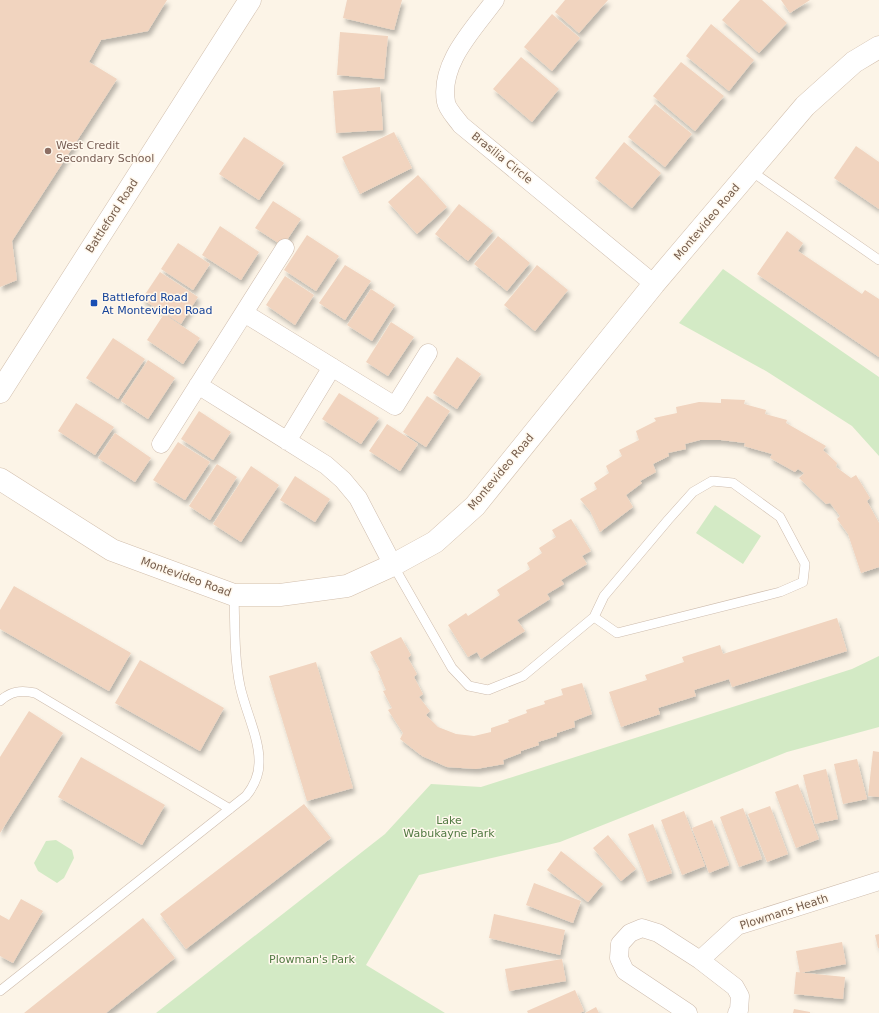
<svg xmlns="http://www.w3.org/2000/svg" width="879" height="1013" viewBox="0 0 879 1013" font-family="'DejaVu Sans',sans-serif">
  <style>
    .green { fill: #d3eac5 }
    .building { fill: #f1d4bf; filter: url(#shadow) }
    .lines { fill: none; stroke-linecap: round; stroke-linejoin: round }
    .lane-casing { stroke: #cebcad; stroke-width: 10 }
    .street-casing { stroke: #cebcad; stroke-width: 19 }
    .secondary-casing { stroke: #d2bfad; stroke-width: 23 }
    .lane { stroke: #fff; stroke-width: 9 }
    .street { stroke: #fff; stroke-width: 18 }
    .secondary { stroke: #fff; stroke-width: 22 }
    .education-dot { fill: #8d6e63; stroke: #fff8ed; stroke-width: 1.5 }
    .transit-dot { fill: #1a4fb4; stroke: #fff8ed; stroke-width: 1.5 }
    .labels { text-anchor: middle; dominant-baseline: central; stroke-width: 3; stroke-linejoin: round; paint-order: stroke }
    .education-label { font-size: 11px; fill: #785e54; stroke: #fff8ed; text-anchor: start }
    .street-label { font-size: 11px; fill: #755c4b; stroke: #fff8ed }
    .transit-label { font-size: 11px; fill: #164399; stroke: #fff8ed; text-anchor: start }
    .park-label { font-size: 11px; fill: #527a43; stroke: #fff8ed }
  </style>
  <defs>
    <filter id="shadow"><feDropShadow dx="2.5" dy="4.5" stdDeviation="2" flood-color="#0004"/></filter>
  </defs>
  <rect width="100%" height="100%" fill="#fcf4e7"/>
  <path class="green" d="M723,269L879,377V456L852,426L766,371L679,323Z
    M715,505L761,536L743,564L696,533Z
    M879,656V727L787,752L560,842L419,875L366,965L445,1013H156L385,834L431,784L481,787L852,669Z
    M56,840L72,850L74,858L64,878L57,883L38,871L34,863L46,841Z"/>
  <path class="building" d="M0,0H167L148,31L101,40L89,62L117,79L12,241L17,280L0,287Z
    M347,0H402L394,30L343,18Z
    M565,0H608L579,33L555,12Z
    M740,0H762L787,23L759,53L722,20Z
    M781,0H810L790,13Z
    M552,14L580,38L552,71L524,47Z
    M711,24L754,60L729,91L686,56Z
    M340,32L388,36L384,79L337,75Z
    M521,57L559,89L532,122L493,89Z
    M681,62L724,96L695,131L653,96Z
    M380,87L383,130L336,133L333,91Z
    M655,104L692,134L665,167L628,137Z
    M394,132L412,168L360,194L342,157Z
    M244,137L284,163L259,200L219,174Z
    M624,142L661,173L632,208L595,178Z
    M856,146L879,162V209L834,178Z
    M418,175L447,207L417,234L388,202Z
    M273,201L301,219L283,246L255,228Z
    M459,204L493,231L468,261L435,234Z
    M220,226L259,252L241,280L202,255Z
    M787,231L803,243L798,251L862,294L865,290L879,299V357L757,274Z
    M307,235L339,256L316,291L284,270Z
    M498,236L530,263L507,291L474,264Z
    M178,243L210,264L193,290L161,269Z
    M345,265L371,281L345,320L319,303Z
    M537,265L568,290L535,331L504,305Z
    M160,272L198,297L181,324L142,299Z
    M285,276L314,295L295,325L266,305Z
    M371,289L395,305L372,341L347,325Z
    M164,314L200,338L183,364L147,340Z
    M391,322L414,337L388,376L366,362Z
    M113,338L145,359L118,399L86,378Z
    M457,357L481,374L457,409L433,393Z
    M148,360L175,378L148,419L121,401Z
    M339,393L379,418L361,444L322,419Z
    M427,396L450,411L426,447L403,432Z
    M721,399L745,400L744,404L766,410L765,414L787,420L786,423L826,446L823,450L837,463L836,467L851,478L856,475L870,498L867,501L879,523V567L861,573L848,534L837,519L840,516L830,503L826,504L799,478L804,473L798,469L795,472L770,458L772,454L744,446L745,443L721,440H700L685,444L686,449L668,453L669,456L653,464L656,472L640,481L642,483L626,495L633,507L600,532L590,511L580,499L597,489L594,483L609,473L606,466L622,456L619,450L639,440L636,431L656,421L654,418L677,413L676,407L699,402L721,403Z
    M76,403L114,427L95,455L58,431Z
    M199,411L231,432L213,460L181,439Z
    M387,424L418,444L400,471L369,451Z
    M115,433L151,458L135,482L98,458Z
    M178,442L210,462L185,500L153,480Z
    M217,464L237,477L210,520L189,506Z
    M251,466L279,485L241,542L213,524Z
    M295,476L330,499L315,522L280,500Z
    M571,519L591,551L582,556L587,564L561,580L564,584L547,594L550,599L517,620L525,631L481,659L477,652L468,657L448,625L466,613L468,616L500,595L497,590L530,569L527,563L542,553L539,548L556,537L552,530Z
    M14,586L131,653L109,691L0,629V610Z
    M837,618L847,651L732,687L729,679L694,690L696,696L658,708L660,714L621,727L609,692L647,680L645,675L684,662L682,657L720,645L723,654Z
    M401,637L411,655L408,658L417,674L414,677L423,694L419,697L430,711L426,715L438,727L456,734L474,736L491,732V728L509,722L508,720L527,713L526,710L545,704L544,701L563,695L561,689L582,683L592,714L574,721L575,727L557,733V736L538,742L539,745L521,751V753L503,760L504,764L476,769L447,767L422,756L400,739L403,733L388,710L392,708L383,691L386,690L378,671L380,670L370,652Z
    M140,660L224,708L200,751L115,703Z
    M316,662L353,788L307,801L269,676Z
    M29,711L63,733L0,833V757Z
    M873,751L879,752V797L868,796Z
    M81,757L165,805L142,845L58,797Z
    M857,759L867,799L843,804L834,764Z
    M826,769L838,819L815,824L803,775Z
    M798,784L819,839L796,848L775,792Z
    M304,804L331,838L186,949L160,914Z
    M770,806L788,854L767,862L748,814Z
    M743,808L762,859L739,867L720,817Z
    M684,811L705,866L682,875L661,820Z
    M712,820L729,865L709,873L692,828Z
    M653,824L672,873L647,882L628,834Z
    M608,835L636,869L621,881L593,848Z
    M561,851L603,884L588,902L547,870Z
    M534,883L581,901L573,923L526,905Z
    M21,899L43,911L13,963L0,956V915L9,920Z
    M494,914L565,930L560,955L489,938Z
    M143,918L175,958L106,1013H24Z
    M879,934V948H878L875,935Z
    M842,942L846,964L800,973L796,951Z
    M562,959L566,981L509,991L505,969Z
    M796,972L845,977L843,999L794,994Z
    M575,990L584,1011L580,1013H528L527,1011Z
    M596,1007L599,1013H585Z
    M794,1009L810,1012V1013H793Z"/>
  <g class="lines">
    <g class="lane-casing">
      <path id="lane" d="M751,171L879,260
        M393,565L452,668L469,686L488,690L523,676L594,617L617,633L780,592L803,582L805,564L780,517L733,483L712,481L693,492L668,520L604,596L594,617
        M0,701C11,691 21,690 35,693L230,809
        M0,991L246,796C254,786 259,776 259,763C260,739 245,710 240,686C234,657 235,625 234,595"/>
    </g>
    <g class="street-casing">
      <path id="street" d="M495,0C474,29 439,63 446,102C447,109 456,118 461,125L654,284
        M244,313L395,406L428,353
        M198,385L326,465L343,480L358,498L393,565
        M287,441L332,367
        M161,444L285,248
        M700,960L737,926L879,881
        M688,1013L625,971L619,958L620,944L630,933L642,928L658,933L700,960L735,987L740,996L739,1010L737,1013"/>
    </g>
    <g class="secondary-casing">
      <path id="secondary" d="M0,392L250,0
        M0,479L112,550L234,595H280L347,586L393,565L435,542L475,506L654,284L805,106L854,62L879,47"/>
    </g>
    <use href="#lane" class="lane"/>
    <use href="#street" class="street"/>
    <use href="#secondary" class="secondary"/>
  </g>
  <circle class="education-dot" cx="48" cy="151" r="4"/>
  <rect class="transit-dot" x="90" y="299" width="8" height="8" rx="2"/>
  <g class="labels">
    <g class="education-label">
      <text x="56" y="145">West Credit<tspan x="56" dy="13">Secondary School</tspan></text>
    </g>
    <g class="street-label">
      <text transform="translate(502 158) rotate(39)">Brasilia Circle</text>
      <text transform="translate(112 216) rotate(-57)">Battleford Road</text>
      <text transform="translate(707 222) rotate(-50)">Montevideo Road</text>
      <text transform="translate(501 472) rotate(-50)">Montevideo Road</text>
      <text transform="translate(186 577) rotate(20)">Montevideo Road</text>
      <text transform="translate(784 912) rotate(-18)">Plowmans Heath</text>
    </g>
    <g class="transit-label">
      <text x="102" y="297">Battleford Road<tspan x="102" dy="13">At Montevideo Road</tspan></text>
    </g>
    <g class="park-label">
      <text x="449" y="820">Lake<tspan x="449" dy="13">Wabukayne Park</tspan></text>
      <text x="312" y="959">Plowman's Park</text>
    </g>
  </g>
</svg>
